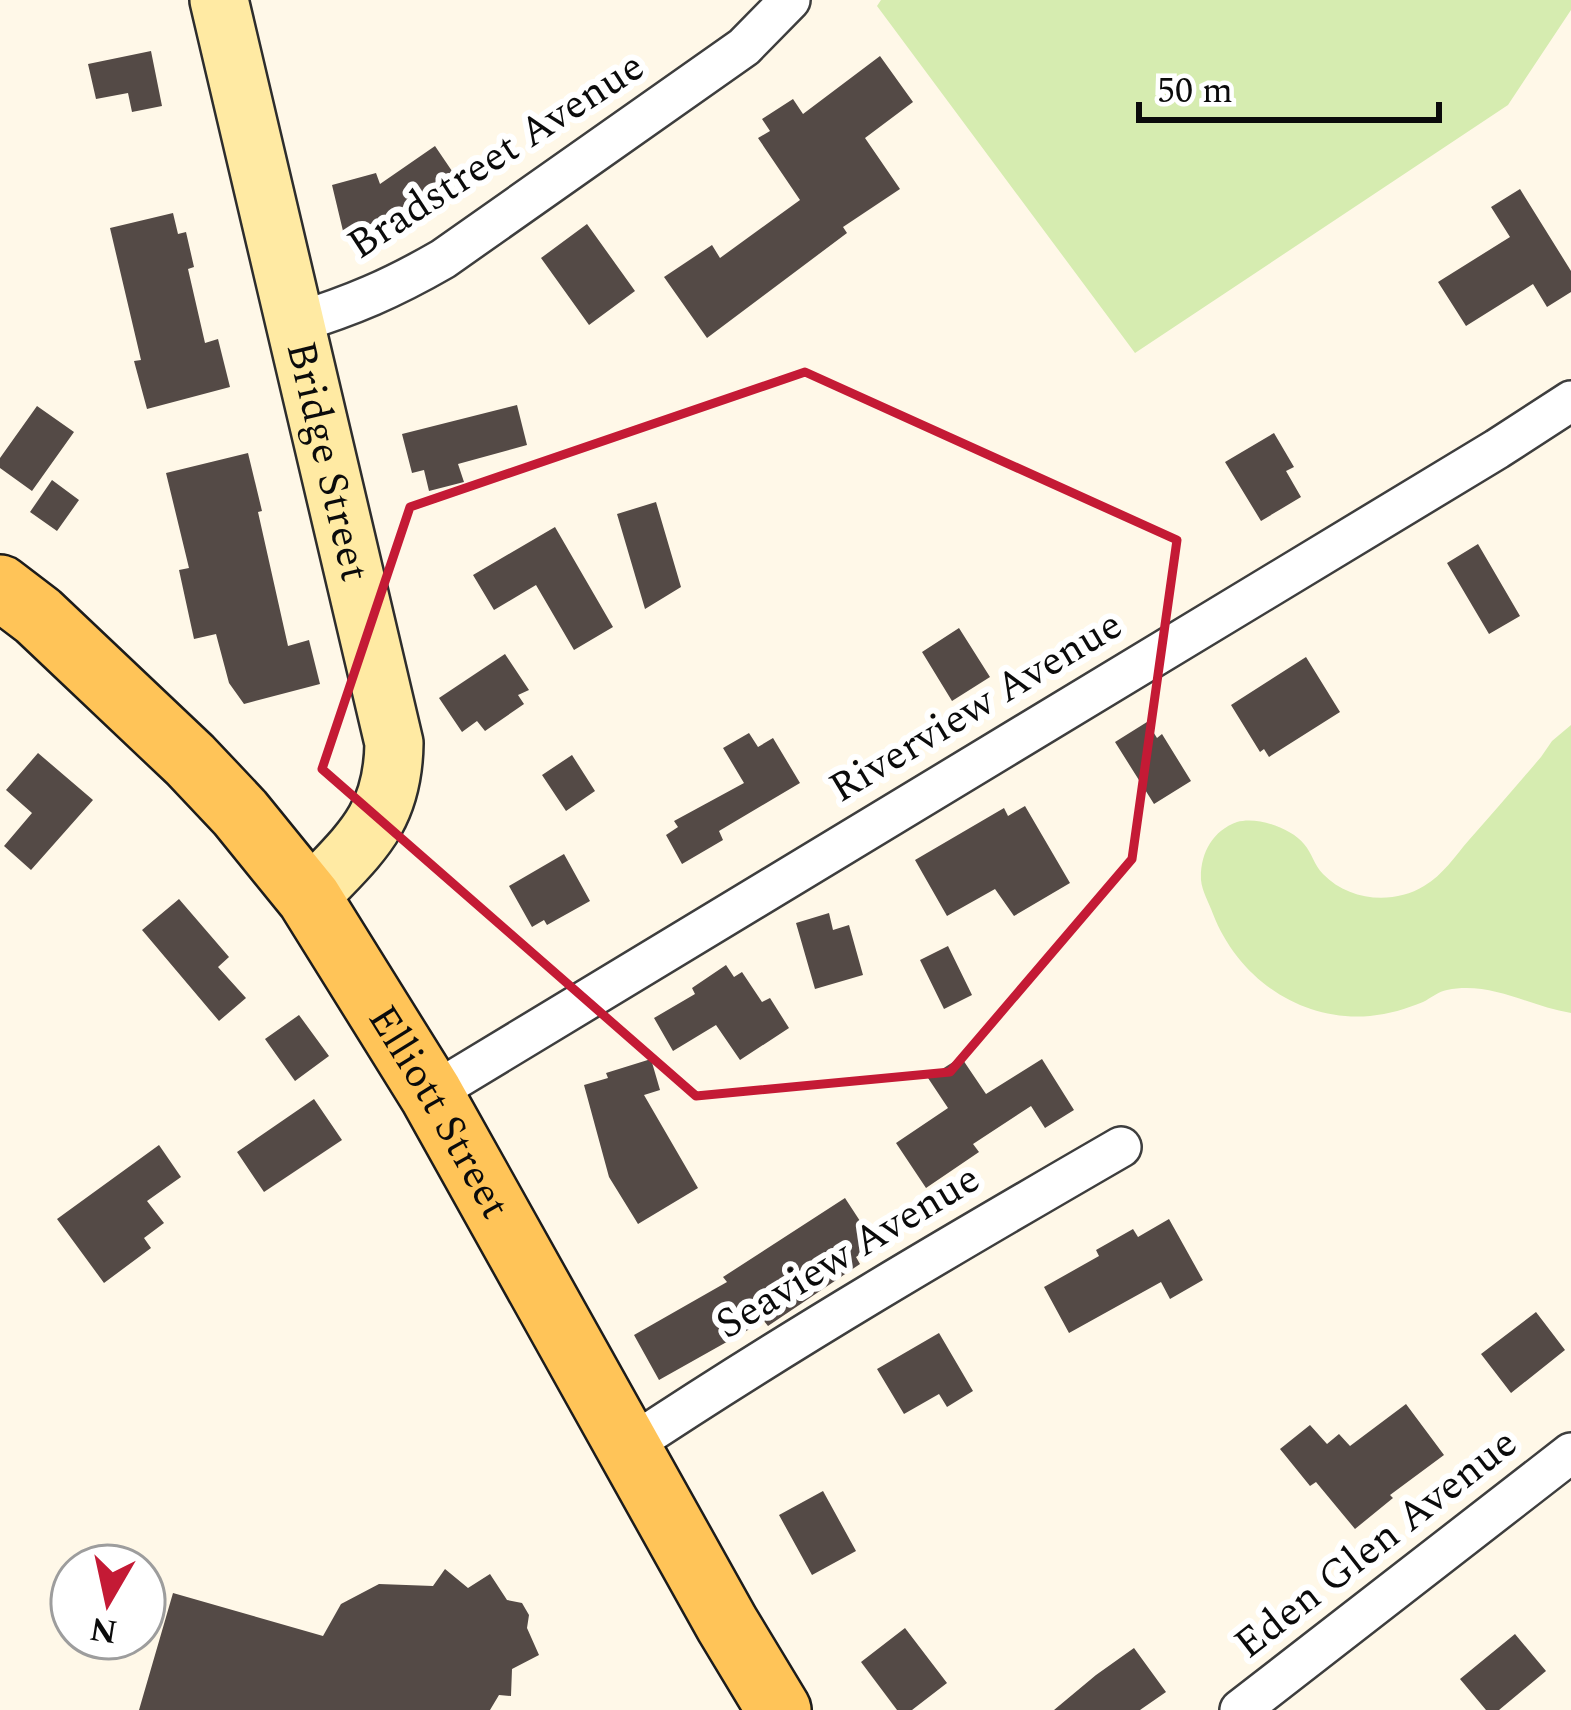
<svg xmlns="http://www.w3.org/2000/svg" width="1571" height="1710" viewBox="0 0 1571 1710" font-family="Spectral,serif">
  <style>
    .green { fill: #d6ecb0 }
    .building { fill: #544a46 }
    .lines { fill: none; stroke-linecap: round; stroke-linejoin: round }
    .street-casing { stroke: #3e3e3e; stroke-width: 44 }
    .secondary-casing { stroke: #2d2d2d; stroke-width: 62 }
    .primary-casing { stroke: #1c1c1c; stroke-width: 68 }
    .street { stroke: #fff; stroke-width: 39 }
    .secondary { stroke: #ffeaa3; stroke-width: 57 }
    .primary { stroke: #ffc458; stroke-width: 63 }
    .marked { fill: none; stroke: #c41a35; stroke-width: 9; stroke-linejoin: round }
    .labels { text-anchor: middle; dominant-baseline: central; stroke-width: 12; stroke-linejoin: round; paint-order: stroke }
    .street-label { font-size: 42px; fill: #0b0b0b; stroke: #fff }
  </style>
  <rect width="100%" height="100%" fill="#fff8e8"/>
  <path class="green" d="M881,0H1571V10L1508,105L1135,353L877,6Z
    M1571,725V1013C1529,1006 1491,981 1447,990C1439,991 1431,998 1423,1002C1406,1009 1389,1014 1370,1016C1300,1022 1238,978 1213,914C1209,903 1202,891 1201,880C1200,854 1212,831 1237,822C1257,816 1291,828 1304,844C1312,853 1314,865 1323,874C1349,901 1393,905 1424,886C1443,875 1455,856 1469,840C1493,813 1517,785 1541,757L1552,741Z"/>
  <path class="building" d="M151,51L162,106L132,112L128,93L96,99L88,64Z
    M880,56L913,102L865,138L900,189L843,227L847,233L707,338L664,277L712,245L720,258L800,200L758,138L770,131L762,119L793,99L803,114Z
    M435,146L454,174L397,211L399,217L343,231L332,185L376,173L380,184Z
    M1520,189L1571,271V292L1547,307L1533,284L1466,326L1438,282L1510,237L1491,207Z
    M173,213L178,234L186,232L194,267L188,269L205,343L218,339L230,387L147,409L134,361L141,360L110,228Z
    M587,224L635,291L589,325L541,258Z
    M517,405L527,445L458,464L464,482L429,491L424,470L412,473L402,434Z
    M37,406L74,432L32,491L0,468V458Z
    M1274,433L1294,467L1286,471L1301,497L1261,521L1225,462Z
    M248,453L262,511L258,512L288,646L309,640L320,684L244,704L229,683L216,634L194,639L179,570L189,568L166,473Z
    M52,480L79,500L57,531L30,512Z
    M656,502L681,587L645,609L617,514Z
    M555,527L613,627L574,650L536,585L494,610L473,575Z
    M1478,544L1520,616L1489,634L1447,563Z
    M959,628L990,677L952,701L922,652Z
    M505,654L529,690L518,695L524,704L485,731L477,721L462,732L439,698Z
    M1306,657L1340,712L1269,757L1264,749L1260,752L1231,705Z
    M1147,722L1157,738L1162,734L1191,781L1154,804L1115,742Z
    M749,733L758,747L773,738L800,783L719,831L723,840L682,864L666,835L678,827L674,821L744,783L723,748Z
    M38,753L93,800L31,870L4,846L32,813L6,790Z
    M572,755L595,791L566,811L542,775Z
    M1025,806L1070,883L1014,916L995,889L947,916L915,860L1004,808L1008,816Z
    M564,854L590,901L547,925L544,920L532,927L509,886Z
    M179,899L229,957L218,967L246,998L219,1021L142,930Z
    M829,913L833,930L849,925L863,975L815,989L796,923Z
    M948,946L972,995L944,1009L920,960Z
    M726,965L734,977L742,972L762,1002L770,998L789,1028L740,1060L716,1025L673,1051L654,1018L695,994L692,988Z
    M299,1015L329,1056L295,1081L265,1039Z
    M961,1057L986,1094L1042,1059L1074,1110L1045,1128L1031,1106L973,1144L979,1152L926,1188L896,1143L948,1108L928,1078Z
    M651,1059L660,1090L644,1095L698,1188L638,1224L609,1177L584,1085L608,1078L606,1073Z
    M314,1099L342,1140L264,1192L237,1152Z
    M159,1145L181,1177L147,1201L164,1223L144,1238L151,1248L104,1283L57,1219Z
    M845,1198L875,1244L856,1257L860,1264L768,1326L764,1321L659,1380L634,1335L727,1282L723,1277Z
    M1169,1219L1203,1280L1170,1299L1161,1282L1069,1333L1044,1287L1099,1256L1096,1250L1133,1229L1138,1237Z
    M1536,1312L1565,1350L1511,1393L1481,1354Z
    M939,1333L973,1391L947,1407L939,1394L904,1414L877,1369Z
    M1406,1404L1444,1455L1390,1495L1393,1498L1355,1529L1316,1482L1310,1486L1280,1449L1310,1425L1327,1444L1339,1434L1350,1446Z
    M823,1491L856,1551L812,1575L779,1515Z
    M445,1569L468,1588L490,1574L507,1600L522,1603L529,1615L527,1628L539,1655L512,1669L511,1696L499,1695L490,1710H139L173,1593L323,1636L341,1604L379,1584L433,1586Z
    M905,1628L947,1683L912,1710H897L861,1662Z
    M1515,1634L1546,1671L1499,1710H1486L1460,1679Z
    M1134,1648L1166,1692L1140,1710H1054L1096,1675Z"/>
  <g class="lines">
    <g class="street-casing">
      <path id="street" d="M296,323C353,305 391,289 443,259L744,47L790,0
        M431,1094L1497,449L1571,401
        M628,1447C789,1340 955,1243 1121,1147
        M1240,1710L1571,1453"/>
    </g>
    <g class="secondary-casing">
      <g id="secondary">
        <path id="s1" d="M219,0L394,743C393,821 358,845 309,898"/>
      </g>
    </g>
    <g class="primary-casing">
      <g id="primary">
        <path id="s2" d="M0,587L38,616L190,760L240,813L309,898L431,1094L727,1624L779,1710"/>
      </g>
    </g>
    <use href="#street" class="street"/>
    <use href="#secondary" class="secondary"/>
    <use href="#primary" class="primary"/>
  </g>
  <path class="marked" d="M805,372L1177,540L1132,859L950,1072L696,1096L322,769L410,507Z"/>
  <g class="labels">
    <g class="street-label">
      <text transform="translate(496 156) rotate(-33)">Bradstreet Avenue</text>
      <text stroke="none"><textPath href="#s1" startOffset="474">Bridge Street</textPath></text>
      <text transform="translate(976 707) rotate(-31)">Riverview Avenue</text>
      <text stroke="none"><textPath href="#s2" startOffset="690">Elliott Street</textPath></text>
      <text transform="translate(848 1252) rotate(-31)">Seaview Avenue</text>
      <text transform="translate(1376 1544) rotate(-38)">Eden Glen Avenue</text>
    </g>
  </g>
  <g transform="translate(108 1602) rotate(189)"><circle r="57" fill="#ffffff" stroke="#9d9d9d" stroke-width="3"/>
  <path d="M0-9L21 45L0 30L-21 45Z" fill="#c41a35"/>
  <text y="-18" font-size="33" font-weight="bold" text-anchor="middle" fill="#0b0b0b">N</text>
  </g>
  <path d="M1139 102v18h300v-18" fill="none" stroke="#0b0b0b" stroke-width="6"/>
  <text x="1157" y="102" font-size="36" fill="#0b0b0b" stroke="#ffffff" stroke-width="9" paint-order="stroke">50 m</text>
</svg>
